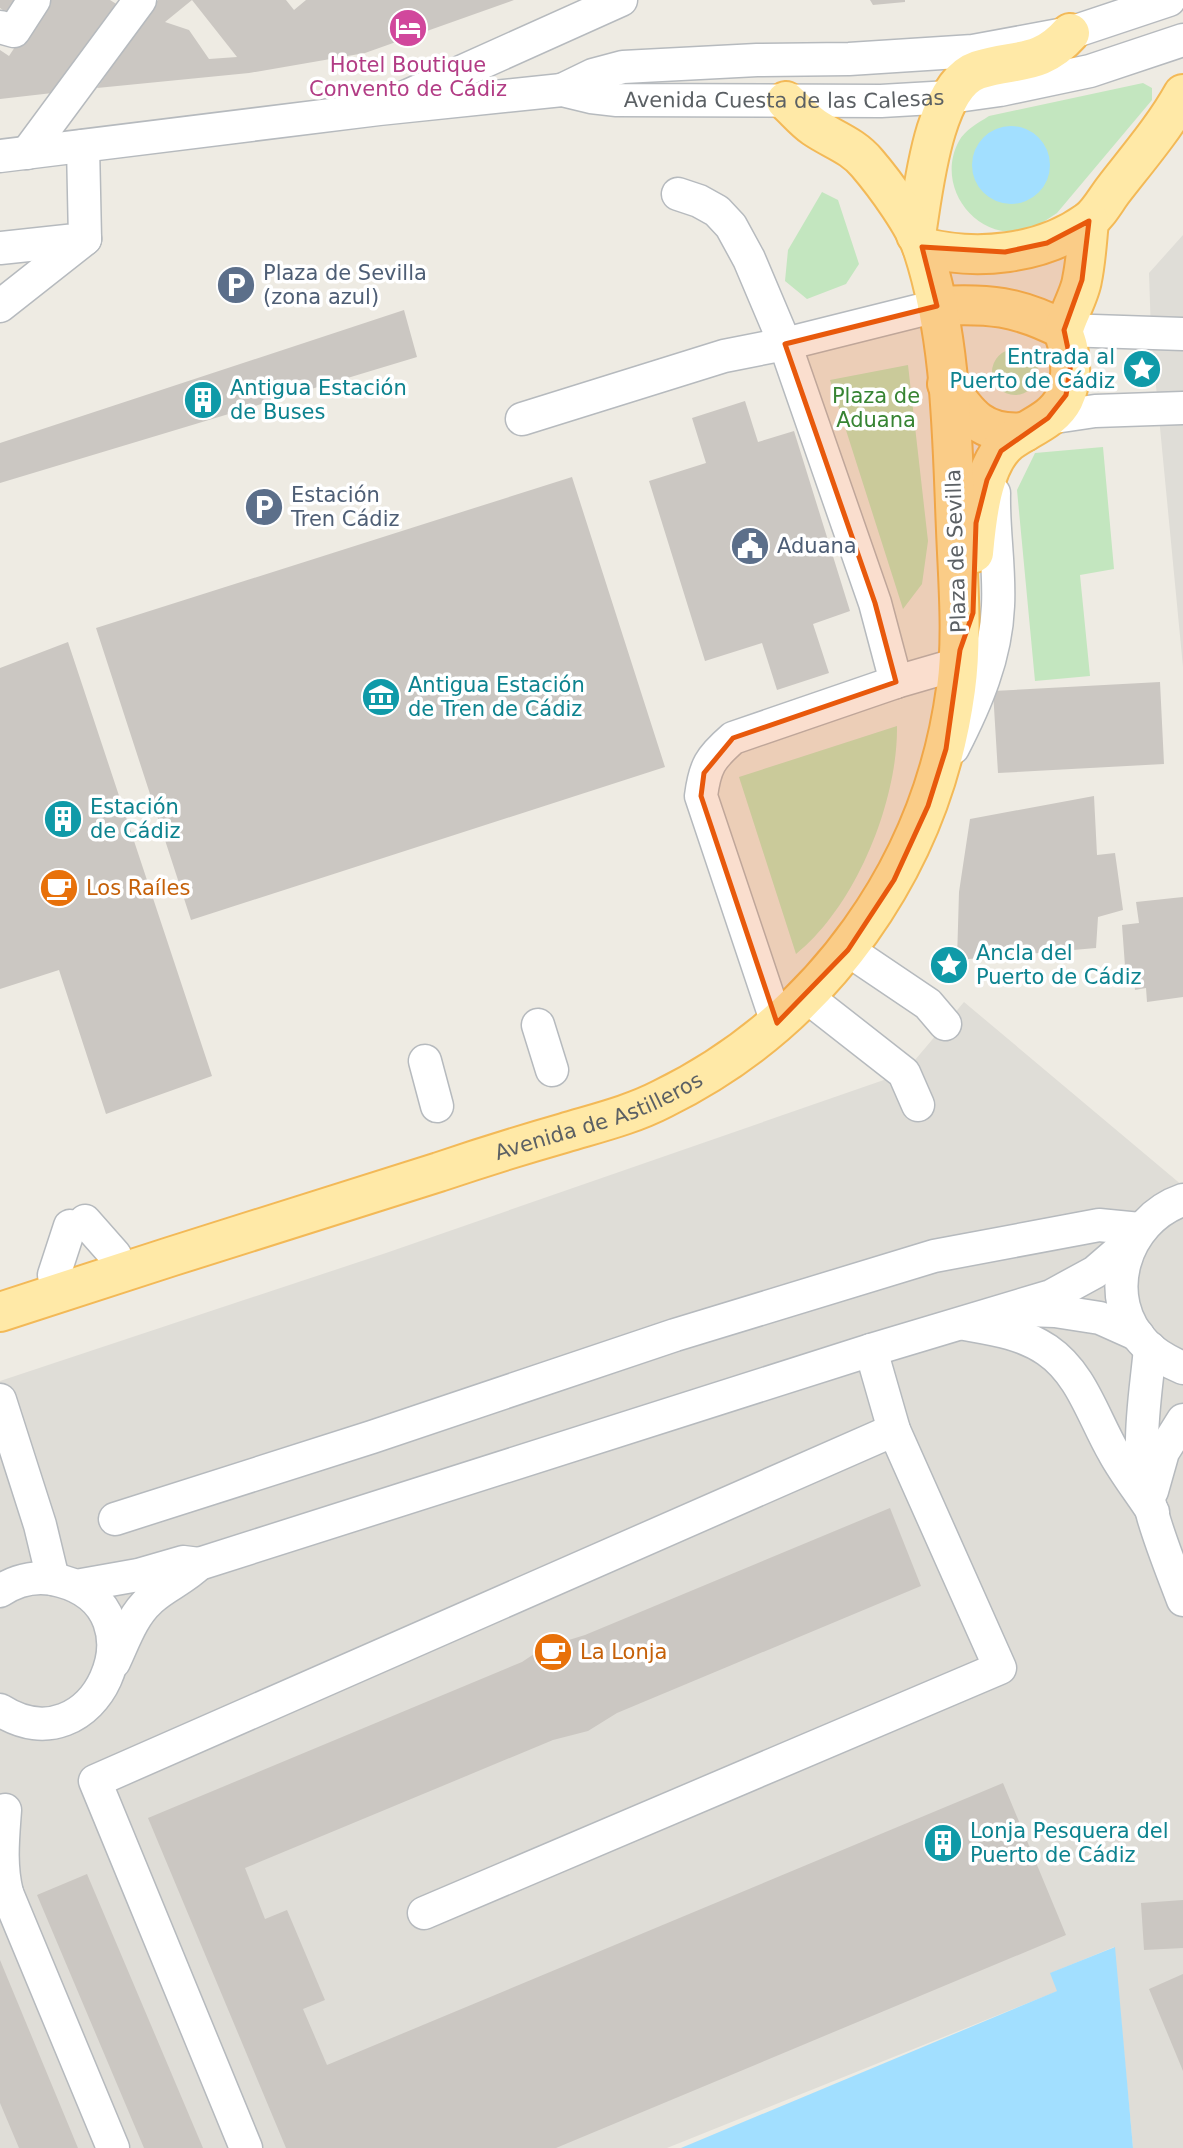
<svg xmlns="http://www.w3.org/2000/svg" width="1183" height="2148" viewBox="0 0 1183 2148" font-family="'DejaVu Sans',sans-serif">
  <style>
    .industrial { fill: #dfddd7 }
    .green { fill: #c3e6bf }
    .water { fill: #a2dfff }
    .building { fill: #cbc7c2; fill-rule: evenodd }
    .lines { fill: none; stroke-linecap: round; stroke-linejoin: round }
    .minor-casing { stroke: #b6babe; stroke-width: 35 }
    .major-casing { stroke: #f3b957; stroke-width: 42 }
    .minor { stroke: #fff; stroke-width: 32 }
    .major { stroke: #ffe9a7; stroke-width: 38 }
    .marked { fill: #e8590c; fill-opacity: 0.2; stroke: #e8590c; stroke-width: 5; stroke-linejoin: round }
    .labels { text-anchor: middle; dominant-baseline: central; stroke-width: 7; stroke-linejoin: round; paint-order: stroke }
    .hotel-label { font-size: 21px; fill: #b23c85; stroke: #fff }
    .street-label { font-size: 21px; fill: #5b6064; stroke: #fff }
    .service-label { font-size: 21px; fill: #4e5e75; stroke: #fff; text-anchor: start }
    .culture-label { font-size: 21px; fill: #0d838f; stroke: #fff; text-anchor: start }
    .park-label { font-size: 21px; fill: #378433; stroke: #fff }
    .food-label { font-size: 21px; fill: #c56008; stroke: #fff; text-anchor: start }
  </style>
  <rect width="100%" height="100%" fill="#eeebe3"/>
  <path class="industrial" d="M1183,235V667L1151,334L1149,273Z
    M964,1002L1183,1186V2148H1133L1114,1947L1051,1973L1058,1991L667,2148H0V1381L386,1253L904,1073Z"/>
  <path class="green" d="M1143,83L1152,88V100L1057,213C1045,221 1033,230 1018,232C970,235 936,183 959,141C965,130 978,123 989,116Z
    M822,192L838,200L859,264L846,284L807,299L785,281L788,250Z
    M992 372a23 23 0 1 1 46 0a23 23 0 1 1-46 0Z
    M908,365L928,541L922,584L903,609L830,380Z
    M1103,447L1114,569L1080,575L1090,676L1035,681L1017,490L1035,453Z
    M897,726C898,801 856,906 796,954L739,777Z"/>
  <path class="water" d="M972 165a39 39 0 1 1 78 0a39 39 0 1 1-78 0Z
    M1115,1947L1133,2148H681L1057,1991L1050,1973Z"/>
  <path class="building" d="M0,0H25L13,17L0,8Z
    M46,0H110L126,10L70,91L0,99V50L9,56Z
    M158,0H286L294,10L306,0H514L365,53L249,73L97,88ZM192,0L237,57L209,59L189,30L165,22Z
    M870,0H905V2L873,5Z
    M404,310L417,357L0,483V443Z
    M745,401L758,442L794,431L850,611L813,624L829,673L777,690L762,643L705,661L649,481L706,463L692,418Z
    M572,477L665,767L191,920L96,628Z
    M68,642L212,1076L106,1114L59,970L0,989V668Z
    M1160,682L1164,764L998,773L993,691Z
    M1094,796L1097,855L1115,853L1123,910L1098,917L1096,948L957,960L959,892L970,819Z
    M1183,897V997L1147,1002L1146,988L1135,990L1134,980H1126L1122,925L1139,923L1136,902Z
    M890,1508L921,1586L617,1713L588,1731L553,1740L245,1868L265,1919L287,1910L325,2000L303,2009L327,2065L1003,1783L1066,1935L556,2148H286L148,1818L522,1662L543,1648L585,1635Z
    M87,1874L203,2148H144L37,1895Z
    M1183,1900V1948L1144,1950L1141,1903Z
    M0,1960L78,2148H19L0,2103Z
    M1183,1974V2071L1149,1989Z"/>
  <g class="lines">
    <g class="minor-casing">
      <g id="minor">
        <path d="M0,27L14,31L34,0"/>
        <path d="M562,90L593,75L623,67L757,60L849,59L973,51L1070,33L1169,0"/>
        <path d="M405,97L621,0"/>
        <path d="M27,153L140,0"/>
        <path id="s1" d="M0,156L379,109L562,90L591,97L617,100L881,101L950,97L1000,90L1090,71L1183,40"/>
        <path d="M678,194L699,201L717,211L731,226L749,259L785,344L875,603L896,682"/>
        <path d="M0,248L85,239L83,146"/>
        <path d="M0,306L85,239"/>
        <path d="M1064,330L1183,334"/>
        <path d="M1048,418L1095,411L1183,408"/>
        <path d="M522,419L724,356L785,344L937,306"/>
        <path d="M953,748C976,703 996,657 998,606C1000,568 993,530 994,493"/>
        <path d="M848,950L928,1004L945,1024"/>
        <path d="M807,997L904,1073L918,1105"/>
        <path d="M777,1023L701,796C705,766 710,758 733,738L896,682L958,664"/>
        <path d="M538,1025L552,1070"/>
        <path d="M425,1061L437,1106"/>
        <path d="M1183,1200C1124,1220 1099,1299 1146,1345C1157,1356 1169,1362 1183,1368"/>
        <path d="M85,1221L115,1255L119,1274"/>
        <path d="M60,1293L54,1275L70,1226"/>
        <path d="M1026,1310L1055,1311L1100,1318L1138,1335"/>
        <path d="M965,1324C993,1329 1022,1333 1047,1350C1082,1374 1093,1417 1114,1453C1125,1473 1140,1492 1153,1512"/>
        <path d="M1150,1348C1147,1382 1141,1417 1142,1450C1143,1502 1165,1552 1183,1600"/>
        <path d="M0,1400L40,1525L53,1579"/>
        <path d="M1152,1491L1163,1452L1183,1420"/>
        <path d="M115,1519L372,1437L675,1335L934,1256L1099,1225L1140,1229"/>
        <path d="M199,1564L871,1350L1051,1296L1095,1272L1132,1240"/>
        <path d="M76,1586L138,1575L183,1562L199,1564C183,1580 164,1586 150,1600C132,1616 124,1641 114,1662"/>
        <path d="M0,1591C18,1579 40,1575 61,1581C166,1609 95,1771 0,1710"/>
        <path d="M5,1810C3,1838 0,1865 7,1893"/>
        <path d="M0,1896L7,1893L113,2148"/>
        <path d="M424,1913L1000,1668L894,1430L871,1350"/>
        <path d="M246,2148L95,1781L894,1430"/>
      </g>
    </g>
    <g class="major-casing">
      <g id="major">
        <path d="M916,235C923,193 933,85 978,70C1016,58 1040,67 1070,33"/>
        <path d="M922,247C976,261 1041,255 1087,222C1098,215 1106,199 1114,189C1138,158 1164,128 1183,94"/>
        <path d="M937,306C988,303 1018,306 1064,330"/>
        <path d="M947,384C968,416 983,436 1025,432"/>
        <path d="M974,553C977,520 982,464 1009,442C1027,428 1053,421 1064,399C1072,382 1071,365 1068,347C1067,342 1064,336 1064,331C1065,320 1080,295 1082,280C1086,261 1087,241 1089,221"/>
        <path id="s2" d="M0,1312C146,1264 292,1218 439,1172C480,1158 522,1145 564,1133C597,1123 631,1115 662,1099C823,1020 932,866 956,689C963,637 958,582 956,530C952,437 952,339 923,250C915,225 885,184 867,163C852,145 833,140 814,127C804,120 795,109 786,101"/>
      </g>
    </g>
    <use href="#minor" class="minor"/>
    <use href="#major" class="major"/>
  </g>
  <path class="marked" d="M1089,221L1082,280L1064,330L1071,363L1066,395L1048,418L1001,451L987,480L976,523L973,613L960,650L946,749L928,806L894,880L848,950L777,1023L701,796L704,773L733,738L896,682L875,603L785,344L937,306L922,247L1005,252L1047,243Z"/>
  <defs>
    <g id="hotel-disc" transform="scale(2.0125)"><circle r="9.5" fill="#d1479c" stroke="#fff"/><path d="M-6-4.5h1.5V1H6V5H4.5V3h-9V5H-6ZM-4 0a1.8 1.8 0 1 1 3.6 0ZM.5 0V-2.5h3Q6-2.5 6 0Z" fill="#fff"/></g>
    <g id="parking-disc" transform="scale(2.0125)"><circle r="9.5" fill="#5c6f8a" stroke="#fff"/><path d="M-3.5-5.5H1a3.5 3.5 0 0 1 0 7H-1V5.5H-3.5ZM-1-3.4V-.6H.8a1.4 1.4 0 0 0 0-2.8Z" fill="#fff"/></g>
    <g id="sight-disc" transform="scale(2.0125)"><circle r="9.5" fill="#0f9aa8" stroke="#fff"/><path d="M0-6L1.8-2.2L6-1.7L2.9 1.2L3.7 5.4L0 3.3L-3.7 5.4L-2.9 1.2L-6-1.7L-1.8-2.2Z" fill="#fff"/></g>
    <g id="building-disc" transform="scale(2.0125)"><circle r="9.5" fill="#0f9aa8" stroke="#fff"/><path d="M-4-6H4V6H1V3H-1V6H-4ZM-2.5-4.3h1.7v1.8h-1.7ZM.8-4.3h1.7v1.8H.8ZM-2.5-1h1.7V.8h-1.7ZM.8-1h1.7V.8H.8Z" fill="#fff"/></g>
    <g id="civic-disc" transform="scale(2.0125)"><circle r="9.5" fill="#5c6f8a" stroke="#fff"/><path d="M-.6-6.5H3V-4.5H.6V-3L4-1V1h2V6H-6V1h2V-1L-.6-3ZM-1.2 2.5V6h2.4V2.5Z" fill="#fff"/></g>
    <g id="museum-disc" transform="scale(2.0125)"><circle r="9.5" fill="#0f9aa8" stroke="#fff"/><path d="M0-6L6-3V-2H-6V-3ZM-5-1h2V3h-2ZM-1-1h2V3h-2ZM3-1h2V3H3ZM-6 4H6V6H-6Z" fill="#fff"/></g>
    <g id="cafe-disc" transform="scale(2.0125)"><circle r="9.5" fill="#e8710a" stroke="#fff"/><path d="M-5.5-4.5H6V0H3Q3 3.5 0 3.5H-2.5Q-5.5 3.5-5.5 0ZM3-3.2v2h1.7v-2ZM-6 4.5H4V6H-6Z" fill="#fff"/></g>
  </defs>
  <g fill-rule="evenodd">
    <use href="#hotel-disc" x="408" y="28"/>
    <use href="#parking-disc" x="236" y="285"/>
    <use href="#sight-disc" x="1142" y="369"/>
    <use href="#building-disc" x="203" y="400"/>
    <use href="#parking-disc" x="264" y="507"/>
    <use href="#civic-disc" x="750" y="546"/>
    <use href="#museum-disc" x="381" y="697"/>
    <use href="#building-disc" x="63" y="819"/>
    <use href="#cafe-disc" x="59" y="888"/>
    <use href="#sight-disc" x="949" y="965"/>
    <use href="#cafe-disc" x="553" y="1652"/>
    <use href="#building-disc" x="943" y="1843"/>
  </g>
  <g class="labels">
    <g class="hotel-label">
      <text x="408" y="65">Hotel Boutique<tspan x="408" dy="24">Convento de Cádiz</tspan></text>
    </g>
    <g class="street-label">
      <text stroke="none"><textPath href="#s1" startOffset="789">Avenida Cuesta de las Calesas</textPath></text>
      <text transform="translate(956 551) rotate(-92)">Plaza de Sevilla</text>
      <text stroke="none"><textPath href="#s2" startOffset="630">Avenida de Astilleros</textPath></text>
    </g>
    <g class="service-label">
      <text x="263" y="273">Plaza de Sevilla<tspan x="263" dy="24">(zona azul)</tspan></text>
      <text x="291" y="495">Estación<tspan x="291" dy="24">Tren Cádiz</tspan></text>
      <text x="777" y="546">Aduana</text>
    </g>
    <g class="culture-label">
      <text x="1115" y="357" text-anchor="end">Entrada al<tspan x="1115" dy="24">Puerto de Cádiz</tspan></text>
      <text x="230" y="388">Antigua Estación<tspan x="230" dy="24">de Buses</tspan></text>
      <text x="408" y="685">Antigua Estación<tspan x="408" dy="24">de Tren de Cádiz</tspan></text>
      <text x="90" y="807">Estación<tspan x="90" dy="24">de Cádiz</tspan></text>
      <text x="976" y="953">Ancla del<tspan x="976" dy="24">Puerto de Cádiz</tspan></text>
      <text x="970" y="1831">Lonja Pesquera del<tspan x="970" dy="24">Puerto de Cádiz</tspan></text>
    </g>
    <g class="park-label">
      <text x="876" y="396">Plaza de<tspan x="876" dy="24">Aduana</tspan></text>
    </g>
    <g class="food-label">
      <text x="86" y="888">Los Raíles</text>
      <text x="580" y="1652">La Lonja</text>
    </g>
  </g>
</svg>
